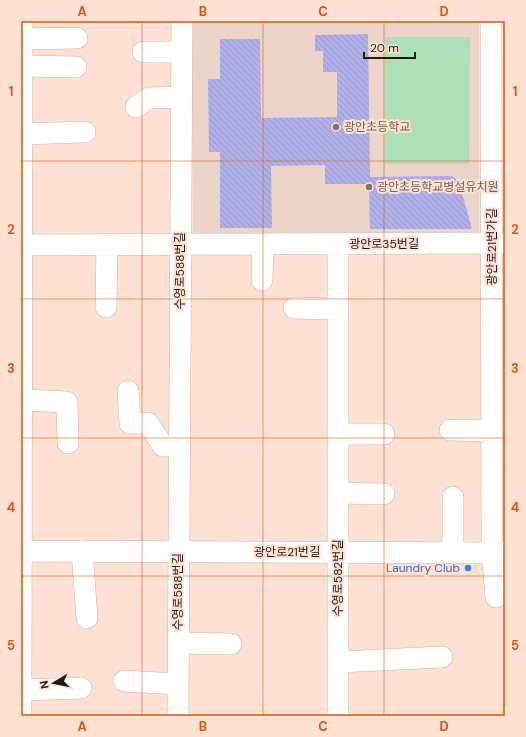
<svg xmlns="http://www.w3.org/2000/svg" width="526" height="737" viewBox="0 0 526 737" font-family="'DM Sans','Noto Sans KR',sans-serif">
  <style>
    .education { fill: #ecd4c9 }
    .pitch { fill: #ade0b9 }
    .building { fill: url(#building-back-hatch) }
    .lines { fill: none; stroke-linecap: round; stroke-linejoin: round }
    .minor-casing { stroke: #ceb2a5; stroke-width: 22 }
    .minor { stroke: #fff; stroke-width: 21 }
    .grid { fill: none; stroke: #de560c; stroke-width: 1; stroke-opacity: 0.55 }
    .education-dot { fill: #8d6e63; stroke: #fee1d3; stroke-width: 1.5 }
    .shop-dot { fill: #3f7fe0; stroke: #fee1d3; stroke-width: 1.5 }
    .labels { text-anchor: middle; dominant-baseline: central; stroke-width: 4; stroke-linejoin: round; paint-order: stroke }
    .education-label { font-size: 12px; fill: #785e54; stroke: #fee1d3; text-anchor: start }
    .street-label { font-size: 12px; fill: #241a15; stroke: #fee1d3 }
    .shop-label { font-size: 12px; fill: #366cbe; stroke: #fee1d3; text-anchor: end }
    .neatline { fill: none; stroke: #de560c; stroke-width: 1.5 }
    .grid-label { font-size: 13px; text-anchor: middle; font-weight: bold; fill: #de560c }
  </style>
  <defs>
    <pattern id="building-back-hatch" width="6" height="6" patternUnits="userSpaceOnUse"><rect width="6" height="6" fill="#b0b1ea"/><path d="M-1 5l2 2M0 0l6 6M5-1l2 2" fill="none" stroke="#9798c8"/></pattern>
  </defs>
  <rect width="100%" height="100%" fill="#fee1d3"/>
  <path class="education" d="M192,21L479,22V232L193,233Z"/>
  <path class="pitch" d="M385,37H470L469,164H385Z"/>
  <path class="building" d="M368,34L370,177L452,176L459,182L472,229H370L369,184H325V165L271,166L272,228H220V152H209L208,79H220V39H260L261,118L337,117V72H323V51H315V35Z"/>
  <g class="lines">
    <g class="minor-casing">
      <path id="minor" d="M491,21L492,553L496,597
        M22,39L77,38
        M143,52H182
        M22,66L76,67
        M136,107L149,98L181,97
        M22,134L85,132
        M21,245L504,243
        M262,280L263,244
        M106,307L107,245
        M294,308L338,309
        M128,391L130,423H148L163,446H179
        M22,400L67,402L68,443
        M450,430L492,431
        M338,434H384
        M338,493L384,494
        M453,497V553
        M21,551L505,553
        M82,551L87,618
        M178,643L231,644
        M338,662L442,657
        M124,681L178,684
        M21,690L81,688
        M21,716L22,21
        M178,716L182,21
        M338,716V244"/>
    </g>
    <use href="#minor" class="minor"/>
  </g>
  <path class="grid" d="M142,21V716M263,21V716M384,21V716M21,161H505M21,299H505M21,438H505M21,576H505"/>
  <g class="education-dot">
    <circle cx="336" cy="127" r="4"/>
    <circle cx="369" cy="187" r="4"/>
  </g>
  <circle class="shop-dot" cx="468" cy="568" r="4"/>
  <g class="labels">
    <g class="education-label">
      <text x="344" y="127">광안초등학교</text>
      <text x="377" y="187">광안초등학교병설유치원</text>
    </g>
    <g class="street-label">
      <text x="384" y="244">광안로35번길</text>
      <text transform="translate(492 247) rotate(-90)">광안로21번가길</text>
      <text transform="translate(180 271) rotate(-90)">수영로588번길</text>
      <text x="287" y="552">광안로21번길</text>
      <text transform="translate(338 578) rotate(-90)">수영로582번길</text>
      <text transform="translate(178 592) rotate(-90)">수영로588번길</text>
    </g>
    <g class="shop-label">
      <text x="460" y="568">Laundry Club</text>
    </g>
  </g>
  <rect width="526" height="737" fill="none" stroke="#fee1d3" stroke-width="44"/>
  <g transform="translate(54 683) rotate(260)" stroke="#fee1d3" stroke-width="3" paint-order="stroke">
  <path d="M0-3L7 15L0 10L-7 15Z" fill="#241a15"/>
  <text y="-6" font-size="11" font-weight="bold" text-anchor="middle" fill="#241a15">N</text>
  </g>
  <path d="M364 52v6h51v-6" fill="none" stroke="#241a15" stroke-width="2"/>
  <text x="370" y="52" font-size="12" fill="#241a15" stroke="#fee1d3" stroke-width="3" paint-order="stroke">20 m</text>
  <rect x="22" y="22" width="482" height="693" class="neatline"/>
  <g class="grid-label">
    <text x="82" y="16">A</text>
    <text x="203" y="16">B</text>
    <text x="323" y="16">C</text>
    <text x="444" y="16">D</text>
    <text x="11" y="96">1</text>
    <text x="515" y="96">1</text>
    <text x="11" y="234">2</text>
    <text x="515" y="234">2</text>
    <text x="11" y="373">3</text>
    <text x="515" y="373">3</text>
    <text x="11" y="512">4</text>
    <text x="515" y="512">4</text>
    <text x="11" y="650">5</text>
    <text x="515" y="650">5</text>
    <text x="82" y="731">A</text>
    <text x="203" y="731">B</text>
    <text x="323" y="731">C</text>
    <text x="444" y="731">D</text>
  </g>
</svg>
